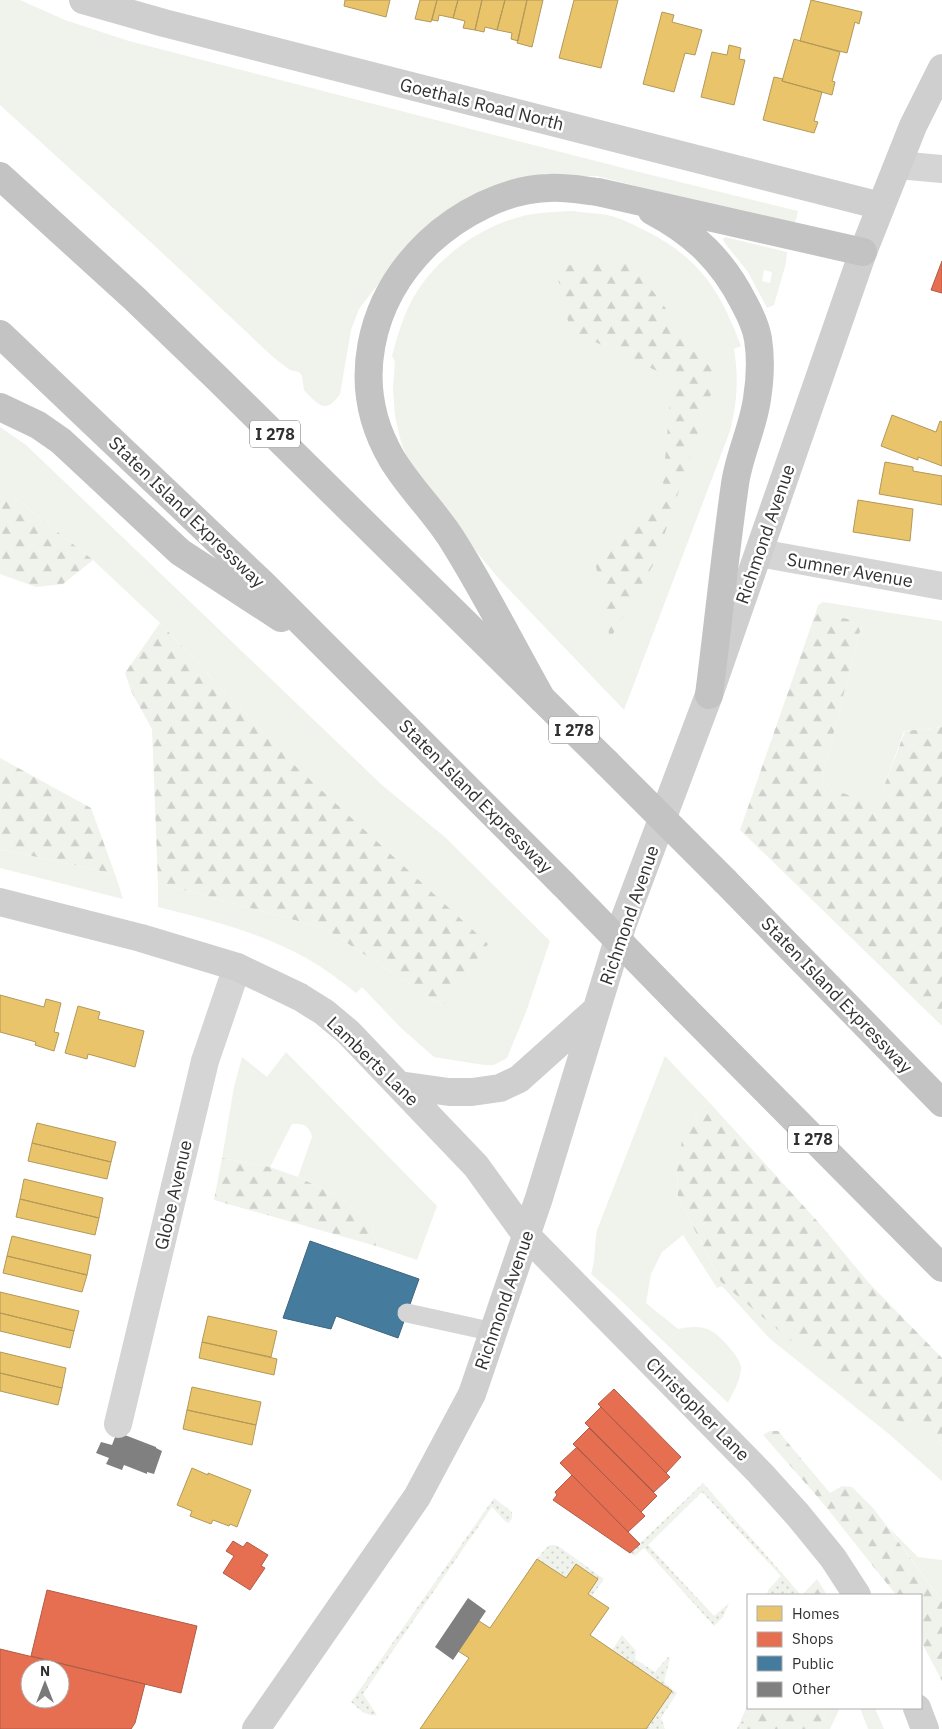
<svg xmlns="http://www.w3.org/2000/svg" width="942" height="1729" viewBox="0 0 942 1729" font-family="'IBM Plex Sans',sans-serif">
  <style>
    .grass { fill: #f0f3ec; fill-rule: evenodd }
    .forest { fill: url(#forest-firs) }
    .park { fill: url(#park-dots) }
    .homes { fill: #e9c46a; stroke: #b29859 }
    .shops { fill: #e76f51; stroke: #b05c47; fill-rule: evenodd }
    .public { fill: #457b9d; stroke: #3f657d }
    .building { fill: #808080 }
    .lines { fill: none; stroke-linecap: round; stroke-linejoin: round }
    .service { stroke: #d5d5d5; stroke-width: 19 }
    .minor { stroke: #d5d5d5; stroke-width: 28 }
    .tertiary { stroke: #d5d5d5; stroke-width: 28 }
    .secondary { stroke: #cfcfcf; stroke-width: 28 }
    .motorway { stroke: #c3c3c3; stroke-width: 28 }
    .motorway-bridge { stroke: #c3c3c3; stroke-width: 28 }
    .labels { text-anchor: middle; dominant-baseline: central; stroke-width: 5; stroke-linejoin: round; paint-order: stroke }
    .shield { fill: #fff; stroke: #6f6f6f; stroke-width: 1 }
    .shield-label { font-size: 16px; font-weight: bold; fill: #313131 }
    .street-label { font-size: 18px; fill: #313131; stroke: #fff }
  </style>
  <defs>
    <pattern id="forest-firs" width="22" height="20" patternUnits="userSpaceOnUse" patternTransform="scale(1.25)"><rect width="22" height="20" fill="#f0f3ec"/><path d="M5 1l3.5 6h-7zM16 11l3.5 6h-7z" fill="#ced1cb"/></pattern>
    <pattern id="park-dots" width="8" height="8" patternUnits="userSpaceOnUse" patternTransform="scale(1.25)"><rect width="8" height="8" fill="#f0f3ec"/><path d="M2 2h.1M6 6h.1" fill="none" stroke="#ced1cb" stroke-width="1.8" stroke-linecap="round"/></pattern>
  </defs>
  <rect width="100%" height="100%" fill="#fff"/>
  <path class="grass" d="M0,0H20L65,20L129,41L627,169L798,211L796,220L792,226L597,176H542L401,254L359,309L351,330L340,394C326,415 318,405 304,390L302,376L299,372L290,370L273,357L156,247L0,105Z
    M573,211C584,213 596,213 607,215C621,218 634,225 646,231C700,258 721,292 741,346L734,349C739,378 737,403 730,431L624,710L500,580L441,509L411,467L401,442L395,416L393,388L395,361L392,356C397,338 402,319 411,302C431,263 474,230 516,218C534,212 554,212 573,211Z
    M725,237L787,252L786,263L774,305L767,308L748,272L724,242L723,239ZM764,270L772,272L770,283L762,281Z
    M0,427L26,445L382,785L446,838L550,941L526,1012L507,1058L494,1065H484L434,1057L401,1028L362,987L356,993C340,980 324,968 306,958C260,932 209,920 158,907V883L324,928L443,1006L293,764L160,623L93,560L0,486Z
    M823,602L942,621V727L904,731L877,806L831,789L822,778L860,631L816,612L818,605Z
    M0,849L115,874L123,899L0,868Z
    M286,1052L437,1206L417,1260L376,1246L372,1223L337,1196L298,1177L312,1137C310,1126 303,1123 292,1124L270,1167L222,1158L234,1087L242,1057L267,1077Z
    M665,1056L709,1102L692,1118L677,1171L678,1197L721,1282L905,1423H933L942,1447V1481L889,1434L769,1338L722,1286L717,1288L683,1235L662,1252L651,1274L646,1303L678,1329C689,1327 702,1325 713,1332C721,1337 740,1357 741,1367C741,1380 733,1392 728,1403L615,1295L591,1274C596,1259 594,1245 597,1230Z
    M887,1526L918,1557L942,1560V1601Z
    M827,1708H840L830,1729H820Z
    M860,1708H875L884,1729H868Z"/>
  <path class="forest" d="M630,261L717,376L656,560L610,639L594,556L662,496L672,378L570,330L555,266Z
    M0,486L93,560L63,584L36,587L0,574Z
    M816,612L856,621L860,631L822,778L831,789L877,805L905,731L942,727V1026L740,830Z
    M160,623L293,764L488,944L443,1006L324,928L158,883L152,729L132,693L125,673Z
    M0,758L91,808L115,874L0,849Z
    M709,1102L819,1223L869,1283L942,1358V1447L933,1423H905L878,1414L721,1282L678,1197L677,1171L682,1140L692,1118Z
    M222,1158L270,1167L298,1177L337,1196L372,1223L376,1246L214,1200Z
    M770,1431H778L830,1493L842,1486L852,1487L874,1509L942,1601V1681L921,1641V1595H896L822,1502L763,1435Z
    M817,1579L827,1595H802Z
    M751,1708H827L820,1729H741Z"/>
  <path class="park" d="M703,1483L801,1595H767L768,1590L781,1576L702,1492L648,1545L714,1616L729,1603L723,1617L714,1626L644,1548L635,1556L630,1553Z
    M494,1498L512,1512V1518L509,1523L506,1522L492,1507L363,1694L377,1715C366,1717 359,1709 351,1702Z
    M550,1545H555L561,1548L604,1579L592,1596L588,1594L598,1579L576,1564L566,1578L537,1559L545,1549Z
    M622,1635L636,1651L635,1659L655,1672L668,1657L670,1658L664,1682L677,1693L661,1718L665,1729H646L672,1691L612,1650Z
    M748,1704V1708H751L741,1729H737Z"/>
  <path class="homes" d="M345,0H390L386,17L344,6Z
    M420,0H437L431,22L415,19Z
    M437,0H458L453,18L439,15L438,21L432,20Z
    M458,0H482L475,30L463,28L465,21L453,18Z
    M482,0H505L497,30L485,27L484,32L475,30Z
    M505,0H527L518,41L511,39L512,33L497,30Z
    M527,0H543L532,47L517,43Z
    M574,0H618L601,68L559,58Z
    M811,0L862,12L859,24L855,22L847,53L800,41Z
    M662,12L674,15L672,22L702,30L695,55L685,53L674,92L643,84Z
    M794,39L840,52L832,81L835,82L832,95L782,81Z
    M729,45L741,48L739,59L745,60L734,105L701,97L712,52L727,55Z
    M774,77L783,79L782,81L822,92L814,121L818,122L814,133L763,120Z
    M892,415L936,432L940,421L942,422V466L918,457V460L881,446Z
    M885,462L913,467V471L942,476V505L879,494Z
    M858,500L913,509L910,541L853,532Z
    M0,995L44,1007L46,999L61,1003L54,1032L59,1033L54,1051L35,1045L36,1042L0,1032Z
    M78,1006L100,1012L98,1019L144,1031L135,1067L88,1054L87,1059L65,1053Z
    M37,1123L116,1142L111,1162L32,1143Z
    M32,1143L111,1162L107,1179L28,1161Z
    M24,1179L103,1198L99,1218L20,1199Z
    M20,1199L99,1218L95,1235L16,1217Z
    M12,1236L91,1255L87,1275L7,1256Z
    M7,1256L87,1275L82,1292L3,1273Z
    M0,1292L79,1311L74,1331L0,1313Z
    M0,1313L74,1331L70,1348L0,1331Z
    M208,1316L277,1331L271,1357L202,1342Z
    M202,1342L277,1359L274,1375L199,1358Z
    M0,1352L66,1368L62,1388L0,1373Z
    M0,1373L62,1388L58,1405L0,1391Z
    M192,1387L261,1402L256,1425L187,1410Z
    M187,1410L256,1425L252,1445L183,1429Z
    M192,1468L208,1475V1473L251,1490L237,1527L230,1524L229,1526L213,1520L211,1524L190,1516L192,1511L177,1505Z
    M537,1559L566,1578L576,1564L598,1579L588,1594L609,1608L590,1635L672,1691L646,1729H420L469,1658L458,1651L479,1621L490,1628Z"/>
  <path class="shops" d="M942,261V293L931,290Z
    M614,1389L681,1457L666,1473L598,1404Z
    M601,1407L670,1477L654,1492L585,1423Z
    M589,1428L657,1496L641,1512L573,1444Z
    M577,1447L645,1516L628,1532L560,1463Z
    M572,1475L640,1544L630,1553L553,1500L557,1495L555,1492Z
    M233,1541L243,1547L247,1542L268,1555L261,1566L265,1568L250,1590L223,1573L234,1556L226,1551Z
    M47,1590L197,1626L181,1693L31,1656Z
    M0,1649L145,1684L135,1723L131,1729H0ZM30,1669H60V1699H30Z"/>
  <path class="public" d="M310,1241L419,1279L398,1338L336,1316L331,1329L283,1318Z"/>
  <path class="building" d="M117,1432L156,1447V1448L162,1451L154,1474L147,1472V1474L124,1465L122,1470L106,1464L109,1458L96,1453L101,1442L112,1445Z
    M468,1598L486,1611L453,1660L435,1647Z"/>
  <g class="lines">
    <path class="service" d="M407,1313L494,1332"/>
    <path class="minor" d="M759,553L942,586
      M118,1424L205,1061L237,967"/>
    <path class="tertiary" d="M898,165L942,169"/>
    <path class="secondary" d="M83,0L164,23L881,206
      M0,902L141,938L237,967L300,997L324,1012L348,1032L476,1166L526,1235L760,1473L798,1515L833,1558L857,1595
      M399,1085L449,1092H472L500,1088L519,1079L596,1010
      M917,1708L925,1729
      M256,1729L417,1497L472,1394L539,1198L623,923L709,695L863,252L913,126L942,68"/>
    <path class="motorway" d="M0,176L135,299L218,379L606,762
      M652,211C694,233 723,261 744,303C750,314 756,326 758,339C761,358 760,380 757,399C753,428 739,455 735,484C725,554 718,625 709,695
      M0,334L263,584L563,884
      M0,407L38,425L61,441L180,552L281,618
      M542,699C512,646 485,592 453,541C435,512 410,489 392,459C349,386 368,301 428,243C459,214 505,189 549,188C565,187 581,190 598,192L863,252
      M725,881L942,1103
      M685,1009L942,1268"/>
    <path class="motorway-bridge" d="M606,762L725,881
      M563,884L685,1009"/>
  </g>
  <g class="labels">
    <g class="shield">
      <rect x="250" y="420.5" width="50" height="27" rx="4"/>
      <rect x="549" y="716.5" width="50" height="27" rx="4"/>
      <rect x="788" y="1125.5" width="50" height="27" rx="4"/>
    </g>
    <g class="shield-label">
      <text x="275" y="434">I 278</text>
      <text x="574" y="730">I 278</text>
      <text x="813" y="1139">I 278</text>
    </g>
    <g class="street-label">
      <text transform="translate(482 104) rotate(14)">Goethals Road North</text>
      <text transform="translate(187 512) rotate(44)">Staten Island Expressway</text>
      <text transform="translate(765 534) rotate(-71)">Richmond Avenue</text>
      <text transform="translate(850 570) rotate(10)">Sumner Avenue</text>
      <text transform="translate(476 796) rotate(45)">Staten Island Expressway</text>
      <text transform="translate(629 915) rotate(-71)">Richmond Avenue</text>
      <text transform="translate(837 995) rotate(46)">Staten Island Expressway</text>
      <text transform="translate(373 1061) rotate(44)">Lamberts Lane</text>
      <text transform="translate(173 1195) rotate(-77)">Globe Avenue</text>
      <text transform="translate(504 1300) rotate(-71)">Richmond Avenue</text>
      <text transform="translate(698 1409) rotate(45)">Christopher Lane</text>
    </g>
  </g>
  <rect x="747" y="1594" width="175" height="115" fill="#ffffff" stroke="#adadad"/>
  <rect x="757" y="1606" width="25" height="15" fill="#e9c46a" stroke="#adadad"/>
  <text x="792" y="1619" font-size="15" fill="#313131">Homes</text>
  <rect x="757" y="1632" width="25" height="15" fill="#e76f51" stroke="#adadad"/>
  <text x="792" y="1644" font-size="15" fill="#313131">Shops</text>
  <rect x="757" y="1656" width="25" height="15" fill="#457b9d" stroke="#adadad"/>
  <text x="792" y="1669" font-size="15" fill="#313131">Public</text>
  <rect x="757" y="1682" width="25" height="15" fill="#808080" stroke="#adadad"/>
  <text x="792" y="1694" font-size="15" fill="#313131">Other</text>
  <g transform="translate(45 1684)"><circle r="24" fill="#ffffff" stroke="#adadad"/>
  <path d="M0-4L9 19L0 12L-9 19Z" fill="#797979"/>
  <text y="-8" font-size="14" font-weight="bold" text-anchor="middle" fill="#313131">N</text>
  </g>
</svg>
